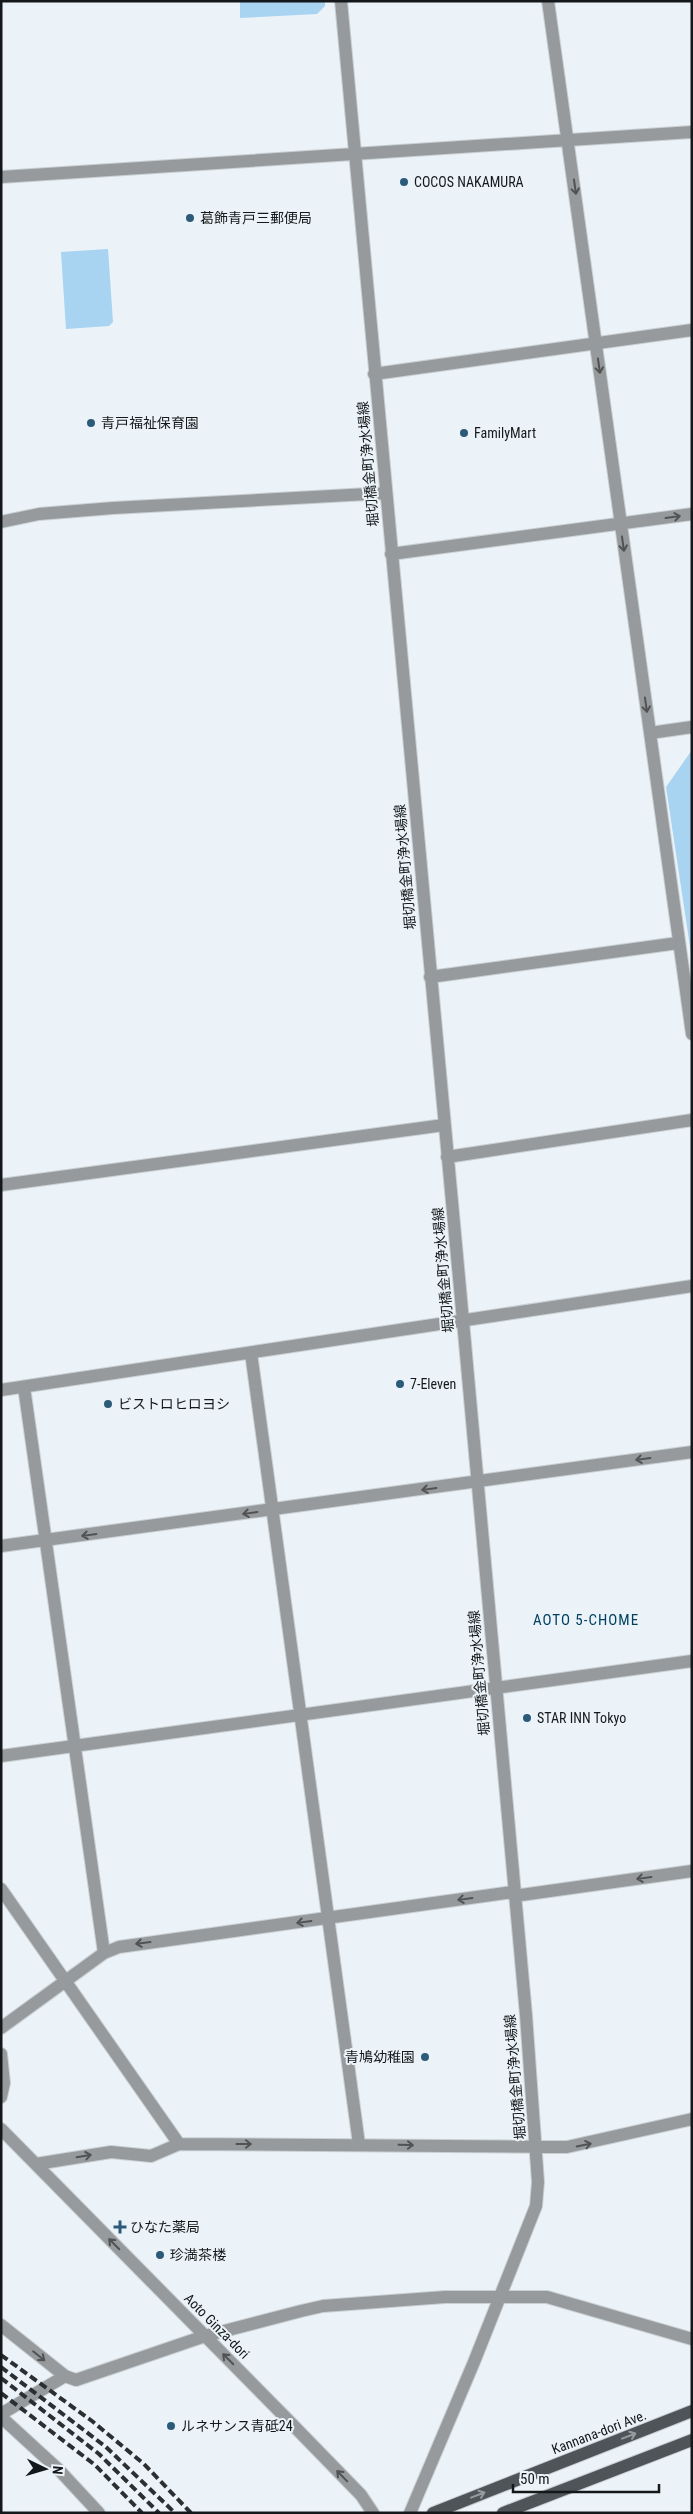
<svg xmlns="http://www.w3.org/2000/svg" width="693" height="2514" viewBox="0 0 693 2514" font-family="'Roboto Condensed','Noto Sans JP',sans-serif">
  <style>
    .green { fill: #a8d3f1 }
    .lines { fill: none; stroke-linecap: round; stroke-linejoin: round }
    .minor-casing { stroke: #c9d0d4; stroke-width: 14 }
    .major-casing { stroke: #c9d0d4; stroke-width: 14 }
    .minor { stroke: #979a9c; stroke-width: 12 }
    .major { stroke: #4e5457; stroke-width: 12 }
    .rail { stroke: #2b2f31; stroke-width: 4; stroke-dasharray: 8 4; stroke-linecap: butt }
    .oneway { stroke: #505254 }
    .oneway2 { stroke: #959c9f }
    .poi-dot { fill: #2b5b79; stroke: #ebf3f8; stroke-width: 2 }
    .labels { text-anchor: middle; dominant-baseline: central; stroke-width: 4; stroke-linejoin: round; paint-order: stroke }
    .poi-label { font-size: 14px; fill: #15181a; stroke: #ebf3f8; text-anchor: start }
    .street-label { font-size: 14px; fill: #15181a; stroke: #ebf3f8 }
    .neighbourhood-label { font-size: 15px; letter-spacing: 1px; fill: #004161; stroke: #ebf3f8 }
  </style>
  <rect width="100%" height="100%" fill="#ebf3f8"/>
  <path class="green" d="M240,1H325V6L317,14L240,18Z
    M108,249L113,322L109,326L66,329L61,252Z
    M692,750V960L666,787Z"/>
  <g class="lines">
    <g class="minor-casing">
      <path id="minor" d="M341,1L463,1321L526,2015L538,2182L536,2206L474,2362L410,2513
        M548,1L692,1034
        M1,177L692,132
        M374,374L692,330
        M1,522L39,514L113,508L386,493
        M391,554L692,514
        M650,733L692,727
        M430,977L678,943
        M447,1157L692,1120
        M1,1185L444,1125
        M251,1353L359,2144
        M24,1387L104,1953
        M1,1390L692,1286
        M1,1546L692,1452
        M1,1756L692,1661
        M1,1889L179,2144
        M514,1896L692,1871
        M1,2028L104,1953L119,1947L513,1892
        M1,2054L4,2083L1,2097
        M1,2129L288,2420L361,2495L373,2513
        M36,2164L111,2152L151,2156L179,2144L567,2147L692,2119
        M1,2325L65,2376L76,2380L205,2336L301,2311L323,2306L445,2297H547L692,2339
        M1,2414L65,2376
        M1,2417L60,2471L99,2513"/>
    </g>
    <g class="major-casing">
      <path id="major" d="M433,2513L692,2411
        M503,2513L692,2440"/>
    </g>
    <use href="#minor" class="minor"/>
    <use href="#major" class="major"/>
    <path class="rail" d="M1,2355L92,2421L144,2464L191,2513
      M1,2367L106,2447L175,2513
      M1,2378L99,2454L159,2513
      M1,2393L95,2465L142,2513"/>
  </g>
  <defs><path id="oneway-shaft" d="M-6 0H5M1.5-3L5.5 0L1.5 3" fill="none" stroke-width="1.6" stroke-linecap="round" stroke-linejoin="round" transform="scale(1.25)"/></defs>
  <g class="oneway">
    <use href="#oneway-shaft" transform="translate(575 187) rotate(82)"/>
    <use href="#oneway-shaft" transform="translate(599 366) rotate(82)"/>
    <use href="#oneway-shaft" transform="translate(673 517) rotate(-8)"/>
    <use href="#oneway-shaft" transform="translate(623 544) rotate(82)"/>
    <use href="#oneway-shaft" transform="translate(646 705) rotate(82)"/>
    <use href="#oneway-shaft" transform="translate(643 1459) rotate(172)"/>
    <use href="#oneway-shaft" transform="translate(429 1489) rotate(172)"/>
    <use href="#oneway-shaft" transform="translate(250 1513) rotate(172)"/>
    <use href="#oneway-shaft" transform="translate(89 1535) rotate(172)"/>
    <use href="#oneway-shaft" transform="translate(644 1878) rotate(172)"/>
    <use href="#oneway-shaft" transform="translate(465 1899) rotate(172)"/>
    <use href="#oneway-shaft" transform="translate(304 1922) rotate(172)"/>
    <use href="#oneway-shaft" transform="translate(143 1943) rotate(173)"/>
    <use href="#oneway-shaft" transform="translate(244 2144)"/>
    <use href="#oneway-shaft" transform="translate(406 2145) rotate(1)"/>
    <use href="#oneway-shaft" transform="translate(584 2145) rotate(-11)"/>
    <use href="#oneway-shaft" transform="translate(84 2156) rotate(-9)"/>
    <use href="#oneway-shaft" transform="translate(114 2244) rotate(-135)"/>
    <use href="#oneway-shaft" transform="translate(39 2356) rotate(39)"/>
    <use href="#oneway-shaft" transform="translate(228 2359) rotate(-135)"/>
    <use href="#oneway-shaft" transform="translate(342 2476) rotate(-134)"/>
  </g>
  <g class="oneway2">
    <use href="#oneway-shaft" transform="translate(629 2436) rotate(-21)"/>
    <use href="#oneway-shaft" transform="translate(478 2495) rotate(-21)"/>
  </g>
  <g class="poi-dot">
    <circle cx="404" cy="182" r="5"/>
    <circle cx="190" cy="218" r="5"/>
    <circle cx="91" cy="423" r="5"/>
    <circle cx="464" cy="433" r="5"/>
    <circle cx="400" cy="1384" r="5"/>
    <circle cx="108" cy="1404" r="5"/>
    <circle cx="527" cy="1718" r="5"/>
    <circle cx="425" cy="2057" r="5"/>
    <path d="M117.5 2219.5h5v5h5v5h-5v5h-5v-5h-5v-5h5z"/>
    <circle cx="160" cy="2255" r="5"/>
    <circle cx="171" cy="2426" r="5"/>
  </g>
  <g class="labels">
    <g class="poi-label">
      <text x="414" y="182">COCOS NAKAMURA</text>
      <text x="200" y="218">葛飾青戸三郵便局</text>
      <text x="101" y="423">青戸福祉保育園</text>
      <text x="474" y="433">FamilyMart</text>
      <text x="410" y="1384">7-Eleven</text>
      <text x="118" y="1404">ビストロヒロヨシ</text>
      <text x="537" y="1718">STAR INN Tokyo</text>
      <text x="415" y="2057" text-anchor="end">青鳩幼稚園</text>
      <text x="130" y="2227">ひなた薬局</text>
      <text x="170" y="2255">珍満茶楼</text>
      <text x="181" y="2426">ルネサンス青砥24</text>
    </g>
    <g class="street-label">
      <text transform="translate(368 464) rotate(-95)">堀切橋金町浄水場線</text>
      <text transform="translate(405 867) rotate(-95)">堀切橋金町浄水場線</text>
      <text transform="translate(443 1270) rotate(-95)">堀切橋金町浄水場線</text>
      <text transform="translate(479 1673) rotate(-95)">堀切橋金町浄水場線</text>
      <text transform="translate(515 2077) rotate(-95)">堀切橋金町浄水場線</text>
      <text transform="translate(217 2326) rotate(45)">Aoto Ginza-dori</text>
      <text transform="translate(599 2432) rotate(-21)">Kannana-dori Ave.</text>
    </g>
    <g class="neighbourhood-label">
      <text x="586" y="1620">AOTO 5-CHOME</text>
    </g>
  </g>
  <rect width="693" height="2514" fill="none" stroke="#15181a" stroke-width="5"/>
  <g transform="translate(45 2469) rotate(95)" stroke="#ebf3f8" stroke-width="4" paint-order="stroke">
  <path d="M0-4L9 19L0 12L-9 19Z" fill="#15181a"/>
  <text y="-8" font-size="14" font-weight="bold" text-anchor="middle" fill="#15181a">N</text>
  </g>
  <path d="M513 2484v8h146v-8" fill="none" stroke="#15181a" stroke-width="2.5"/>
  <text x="520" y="2484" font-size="15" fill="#15181a" stroke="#ebf3f8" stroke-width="4" paint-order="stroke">50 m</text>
</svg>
